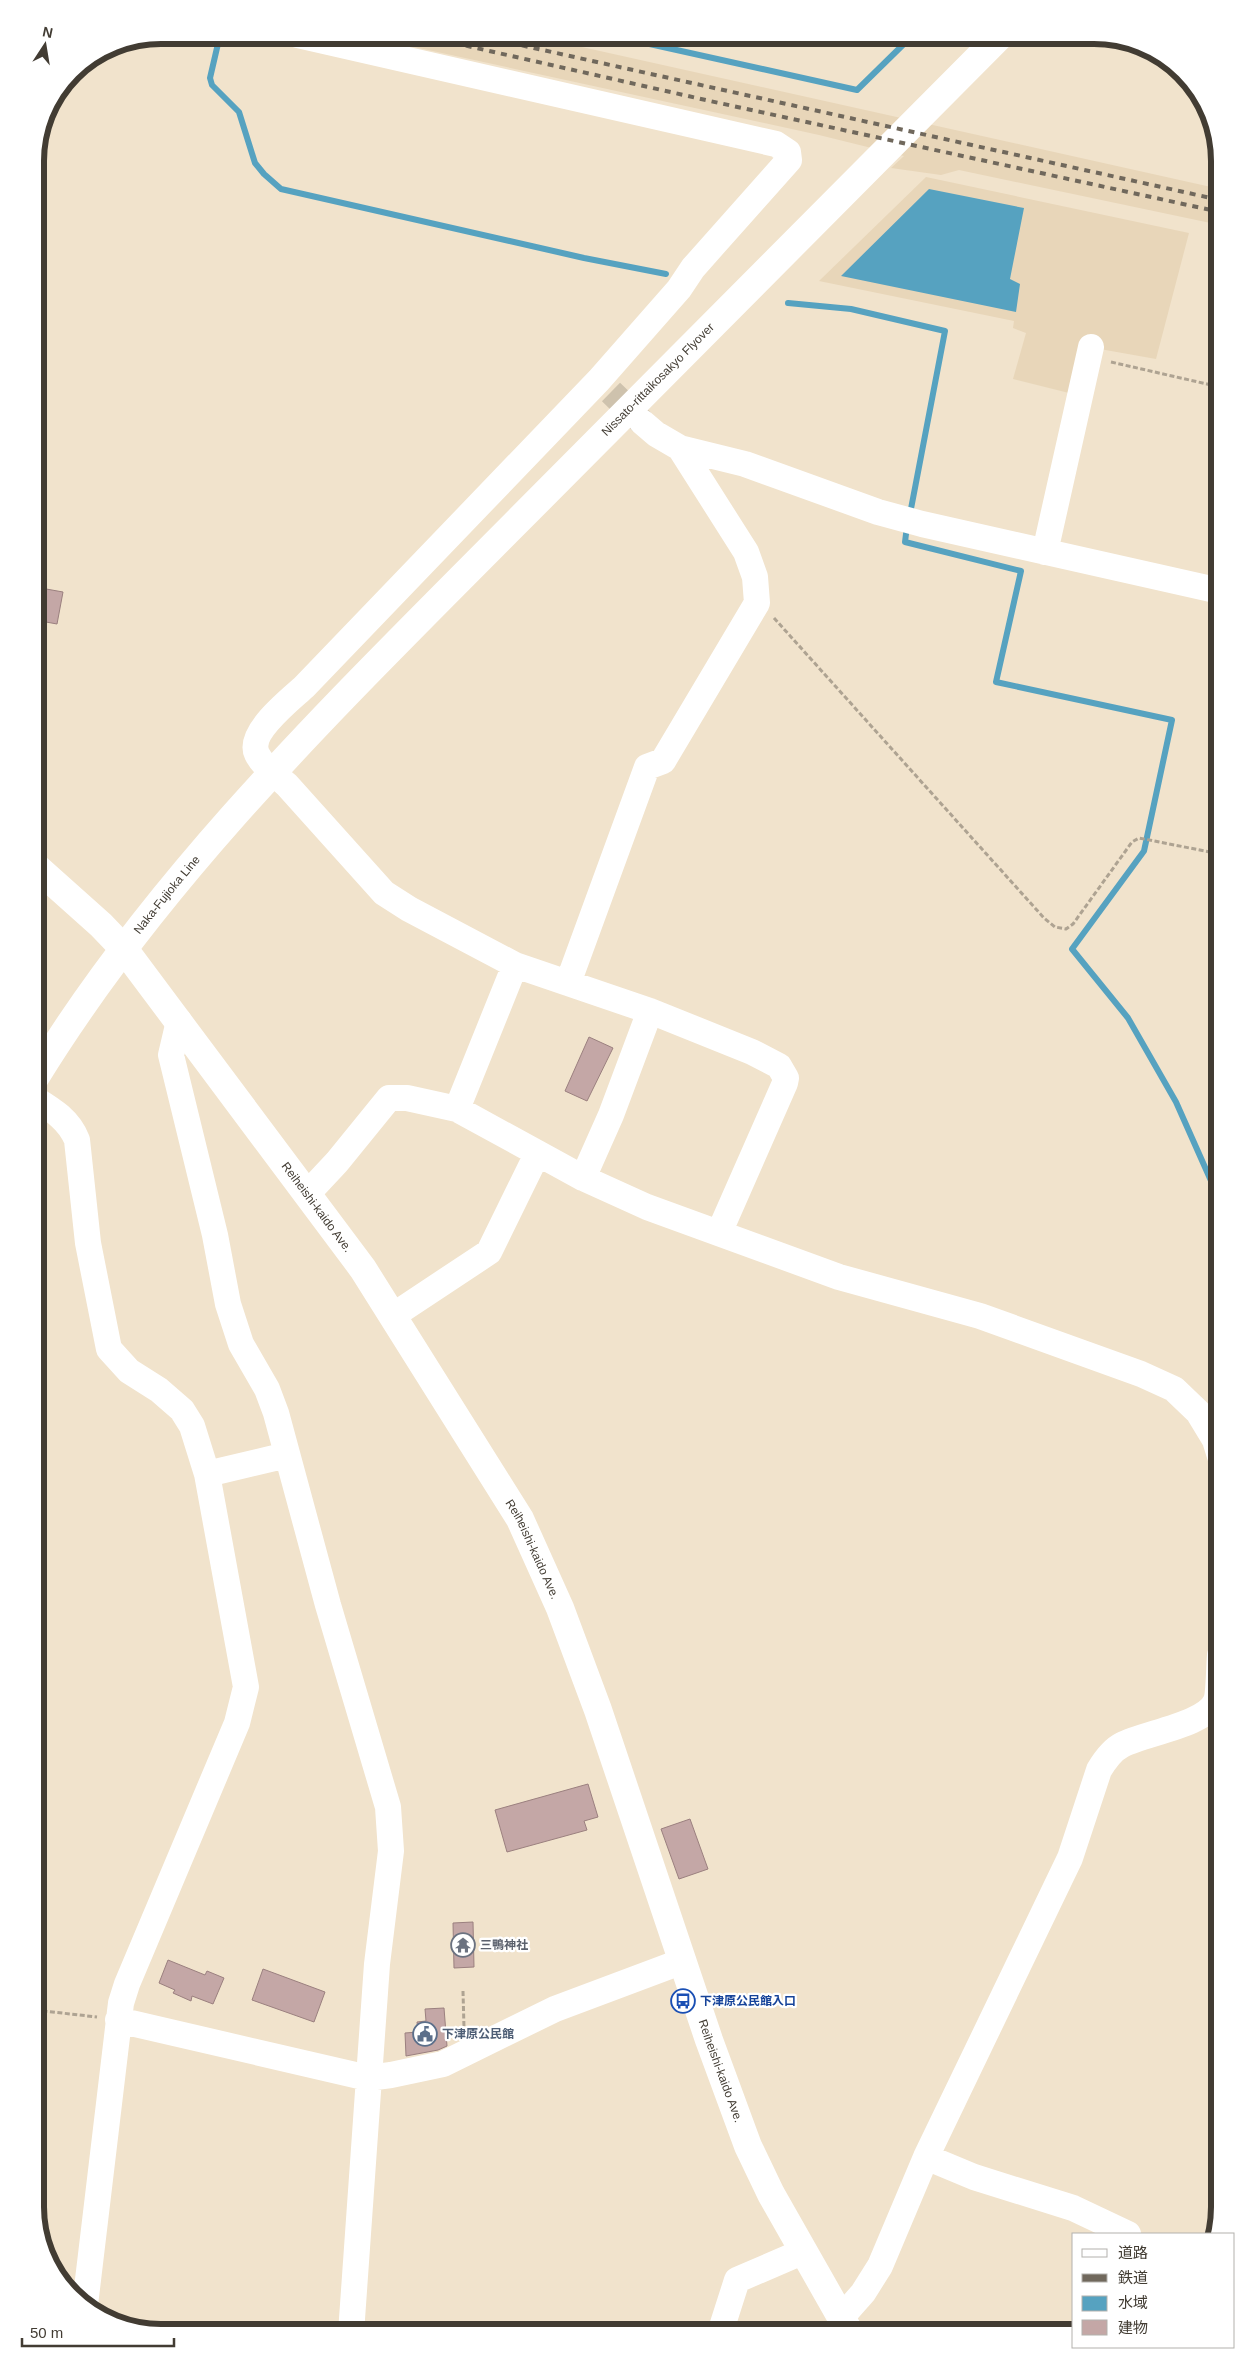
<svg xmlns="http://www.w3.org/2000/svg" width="1255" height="2368" viewBox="0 0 1255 2368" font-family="Arial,'Noto Sans JP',sans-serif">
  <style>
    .built { fill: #e8d6b9 }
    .water { fill: #56a2c0 }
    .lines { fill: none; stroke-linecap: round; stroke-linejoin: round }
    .stream { stroke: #56a2c0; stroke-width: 6 }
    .building { fill: #c4a7a6; stroke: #9b807f }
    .minor-tunnel { stroke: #cec2ad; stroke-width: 26; stroke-dasharray: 26 13; stroke-linecap: butt }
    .path { stroke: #aea392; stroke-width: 3; stroke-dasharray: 5 2.5; stroke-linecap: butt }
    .minor { stroke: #fff; stroke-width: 26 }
    .major { stroke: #fff; stroke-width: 28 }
    .rail { stroke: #70685c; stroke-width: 4; stroke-dasharray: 6 6; stroke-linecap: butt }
    .labels { text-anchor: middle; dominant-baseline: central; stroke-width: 4.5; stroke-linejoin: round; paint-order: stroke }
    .street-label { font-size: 12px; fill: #423c33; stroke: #fff }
    .worship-label { font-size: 12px; font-weight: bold; fill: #5b616d; stroke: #fff; text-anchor: start }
    .transit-label { font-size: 12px; font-weight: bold; fill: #164399; stroke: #fff; text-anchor: start }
    .service-label { font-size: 12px; font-weight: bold; fill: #4e5e75; stroke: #fff; text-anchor: start }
    .rim { fill: none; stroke: #423c33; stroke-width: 6 }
  </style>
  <rect width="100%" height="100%" fill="#f1e3cc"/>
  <path class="built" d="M359,35H528L1220,189V225L959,170L941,175L891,168L904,156L819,135Z
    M926,177L1189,233L1156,359L1083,346L1073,394L1013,379L1026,333L1013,328L1014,321L819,281Z"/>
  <path class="water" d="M929,189L1024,208L1010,279L1020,284L1016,312L841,276Z"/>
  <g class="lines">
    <path class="stream" d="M220,35L210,78L212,85L239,112L255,163L264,174L281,189L584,258L666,274
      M609,35L857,90L913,35
      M788,303L851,309L945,331L910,514
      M907,526L905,542L1021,571L996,682L1172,720L1144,851L1072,949L1128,1018L1176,1102L1220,1201"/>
  </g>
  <path class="building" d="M35,587L63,592L57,624L35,620Z
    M589,1037L613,1048L587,1101L565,1091Z
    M588,1784L598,1817L584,1821L587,1830L507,1852L495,1810Z
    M690,1819L708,1869L679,1879L661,1829Z
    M473,1922L474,1967L454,1968L453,1923Z
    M168,1960L205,1975L207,1971L224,1978L213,2004L192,1996L191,2001L173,1993L175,1990L159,1983Z
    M263,1969L325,1992L314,2022L252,2000Z
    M444,2008L447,2046L438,2050L406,2056L405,2033L418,2032L417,2022L426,2021L425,2009Z"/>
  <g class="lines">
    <path class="minor-tunnel" d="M611,392L642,422"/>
    <path class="path" d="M1111,362L1220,387
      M774,618L1044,918L1055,927L1066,929L1073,924L1132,842L1139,838L1220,854
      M463,1991L464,2028
      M35,2010L97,2017"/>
    <path class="minor" d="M298,35L776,144L788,152L789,160L693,268L679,289L599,380L304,687C290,700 247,733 257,754C263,766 277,776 287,785L384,893L409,909L515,965L650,1011L752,1052L779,1066L786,1078L785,1083L719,1233
      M642,422L656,434L680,448L745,464L878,512L922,524L1220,591
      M1045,552L1091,347
      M568,983L647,767L663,761L757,603L755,577L746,552L680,448
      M179,1021L171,1055L215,1235L228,1304L241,1344L267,1389L276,1413L328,1605L388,1807L391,1851L377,1964L351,2333
      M35,1099C53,1110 69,1120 77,1140L88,1243L109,1349L129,1371L159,1390L182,1410L192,1426L207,1474L246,1687L237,1723L127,1984L121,2003L85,2305
      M457,1109L515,965
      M583,1178L611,1115L650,1011
      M308,1193L337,1162L389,1098H407L457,1109L583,1178L647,1207L839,1277L980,1316L1141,1374L1174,1389L1198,1412L1215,1440L1220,1456
      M394,1315L489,1252L537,1154
      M207,1474L287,1455
      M118,2020L368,2078L391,2075L443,2064L555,2009L683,1961
      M926,2157L974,2177L1073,2208L1128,2234
      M840,2319L863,2293L880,2266L926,2157L1070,1858L1099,1770C1105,1760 1112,1750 1122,1745C1144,1733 1206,1725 1216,1701C1219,1694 1219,1665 1220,1655
      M720,2333L737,2280L802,2252"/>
    <g class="major">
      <path id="s1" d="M35,866L101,925L124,949L363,1269L520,1519L560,1608L598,1710L709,2040L748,2146L771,2194L850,2333"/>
      <path id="s2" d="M35,1078C151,889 311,729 466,573C643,393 823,215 1001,35"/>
    </g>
    <path class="rail" d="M419,35L710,101L1220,212
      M475,35L1220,200"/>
  </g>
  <defs>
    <g id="temple-ring" transform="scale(1.25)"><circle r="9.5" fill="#fff" stroke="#6b7280" stroke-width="1.5"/><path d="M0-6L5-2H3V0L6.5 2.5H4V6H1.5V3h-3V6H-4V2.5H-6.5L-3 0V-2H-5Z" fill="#6b7280"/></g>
    <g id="bus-ring" transform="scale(1.25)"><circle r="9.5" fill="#fff" stroke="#1a4fb4" stroke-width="1.5"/><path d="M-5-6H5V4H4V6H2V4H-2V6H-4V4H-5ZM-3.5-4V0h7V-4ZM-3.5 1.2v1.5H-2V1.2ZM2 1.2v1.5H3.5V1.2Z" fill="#1a4fb4"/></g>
    <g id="civic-ring" transform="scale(1.25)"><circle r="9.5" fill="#fff" stroke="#5c6f8a" stroke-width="1.5"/><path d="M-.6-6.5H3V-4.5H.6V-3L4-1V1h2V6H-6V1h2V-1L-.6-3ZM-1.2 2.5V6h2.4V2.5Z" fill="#5c6f8a"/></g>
  </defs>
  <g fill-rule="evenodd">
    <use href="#temple-ring" x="463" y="1945"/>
    <use href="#bus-ring" x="683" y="2001"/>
    <use href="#civic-ring" x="425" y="2034"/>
  </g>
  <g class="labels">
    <g class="street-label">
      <text stroke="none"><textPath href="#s2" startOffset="938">Nissato-rittaikosakyo Flyover</textPath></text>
      <text stroke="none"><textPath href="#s2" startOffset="226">Naka-Fujioka Line</textPath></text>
      <text stroke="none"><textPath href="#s1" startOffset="444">Reiheishi-kaido Ave.</textPath></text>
      <text stroke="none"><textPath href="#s1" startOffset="849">Reiheishi-kaido Ave.</textPath></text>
      <text stroke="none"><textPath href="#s1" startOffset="1404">Reiheishi-kaido Ave.</textPath></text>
    </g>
    <g class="worship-label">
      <text x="480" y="1945">三鴨神社</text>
    </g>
    <g class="transit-label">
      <text x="700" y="2001">下津原公民館入口</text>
    </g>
    <g class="service-label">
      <text x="442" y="2034">下津原公民館</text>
    </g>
  </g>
  <path d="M0 0H1255V2368H0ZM161 44H1094A117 117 0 0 1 1211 161V2207A117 117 0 0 1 1094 2324H161A117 117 0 0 1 44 2207V161A117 117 0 0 1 161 44Z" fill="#fff" fill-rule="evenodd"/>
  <path class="rim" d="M161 44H1094A117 117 0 0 1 1211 161V2207A117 117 0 0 1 1094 2324H161A117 117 0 0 1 44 2207V161A117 117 0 0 1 161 44Z"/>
  <rect x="1072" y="2233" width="162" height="115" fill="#ffffff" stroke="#b3b1ad"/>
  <rect x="1082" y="2249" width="25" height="8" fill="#ffffff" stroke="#b3b1ad"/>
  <text x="1118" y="2258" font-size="15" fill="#423c33">道路</text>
  <rect x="1082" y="2274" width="25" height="8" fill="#70685c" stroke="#b3b1ad"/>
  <text x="1118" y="2283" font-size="15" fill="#423c33">鉄道</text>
  <rect x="1082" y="2296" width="25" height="15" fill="#56a2c0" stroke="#b3b1ad"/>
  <text x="1118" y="2308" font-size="15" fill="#423c33">水域</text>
  <rect x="1082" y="2320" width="25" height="15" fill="#c4a7a6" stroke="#b3b1ad"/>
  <text x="1118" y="2333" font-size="15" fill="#423c33">建物</text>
  <g transform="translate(45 45) rotate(12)" stroke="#ffffff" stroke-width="4" paint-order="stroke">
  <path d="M0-4L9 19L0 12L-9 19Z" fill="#423c33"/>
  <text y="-8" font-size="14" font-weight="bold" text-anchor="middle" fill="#423c33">N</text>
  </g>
  <path d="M22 2338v8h152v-8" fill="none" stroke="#423c33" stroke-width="2.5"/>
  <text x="30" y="2338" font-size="15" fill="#423c33" stroke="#ffffff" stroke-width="4" paint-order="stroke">50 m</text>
</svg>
